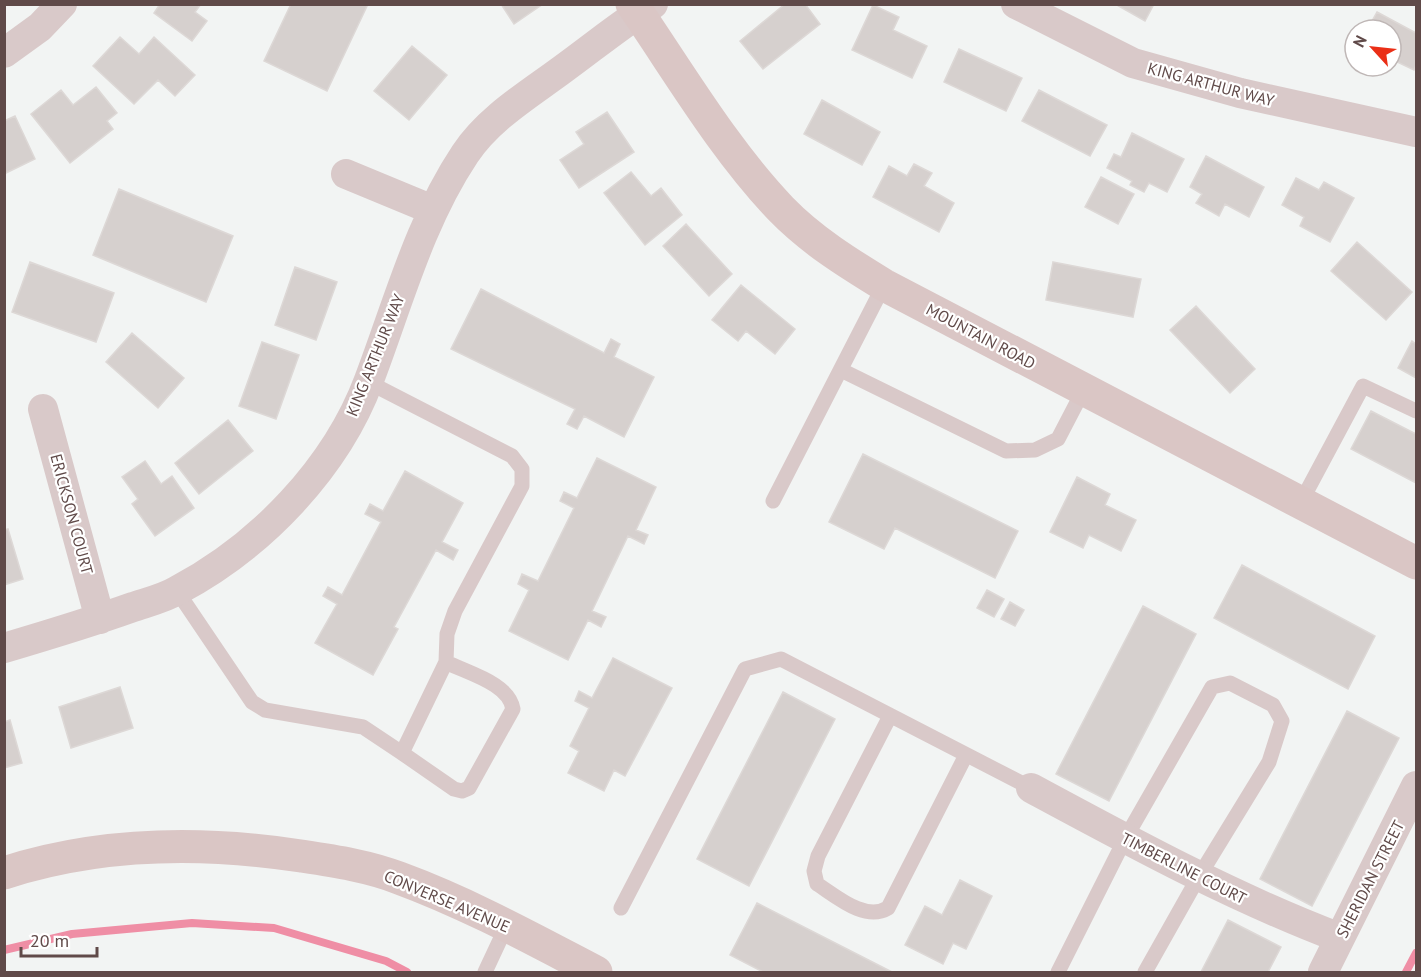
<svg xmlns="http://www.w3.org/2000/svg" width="1421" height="977" viewBox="0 0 1421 977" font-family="'PT Sans',sans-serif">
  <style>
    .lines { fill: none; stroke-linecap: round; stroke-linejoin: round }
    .stream { stroke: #ef8ea5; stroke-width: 8 }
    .building { fill: #d6d0ce; stroke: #ddd8d6; stroke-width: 1.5 }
    .lane { stroke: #d9c9c9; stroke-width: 15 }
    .street { stroke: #d9c9c9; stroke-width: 30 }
    .secondary { stroke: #dac6c5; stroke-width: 33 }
    .labels { text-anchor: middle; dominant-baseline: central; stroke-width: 4.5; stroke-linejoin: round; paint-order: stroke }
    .street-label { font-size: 16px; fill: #604a49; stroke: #fff }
  </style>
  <rect width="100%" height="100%" fill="#f2f4f3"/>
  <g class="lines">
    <path class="stream" d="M4,950L72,934L192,923L274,928L386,961L407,972
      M1406,972L1416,953"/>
  </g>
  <path class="building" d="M160,4H201L195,12L207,21L192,41L154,13Z
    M291,4H368L327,91L264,61Z
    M501,4H543L514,24Z
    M785,4H805L820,24L763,69L740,41Z
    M1115,4H1154L1145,21Z
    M873,5L899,17L893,30L927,46L912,78L852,50Z
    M1377,12L1416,33V65L1414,70L1391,59V30H1367Z
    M120,37L139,54L154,37L195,75L175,96L158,80L134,104L93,66Z
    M412,46L447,75L409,120L374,91Z
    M959,49L1022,78L1006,111L944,82Z
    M96,87L117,113L107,121L113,129L70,163L31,114L61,90L73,105Z
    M1039,90L1107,125L1090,156L1022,121Z
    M822,100L880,132L862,165L804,134Z
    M607,112L634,152L579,188L560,160L584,144L576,132Z
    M15,116L35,159L4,174V121Z
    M1132,133L1184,159L1167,192L1149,183L1144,192L1130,185L1132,181L1107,168L1114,154L1121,157Z
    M1206,156L1264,187L1249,217L1225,204L1219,216L1196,203L1202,194L1190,187Z
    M914,164L932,173L924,186L954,203L939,232L873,197L889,166L907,176Z
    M631,172L651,196L661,188L682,215L645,245L604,193Z
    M1101,177L1134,194L1118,224L1085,207Z
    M1296,178L1319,190L1324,182L1354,198L1330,242L1300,226L1304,217L1282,205Z
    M119,189L233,236L206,302L93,255Z
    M686,224L732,274L709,296L663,246Z
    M1357,242L1412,292L1386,320L1331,271Z
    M30,262L114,293L96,342L12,312Z
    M1053,262L1141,279L1133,317L1046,300Z
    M295,267L337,282L316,340L275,325Z
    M741,285L795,329L775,354L746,331L738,341L712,320Z
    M481,289L604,353L611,339L620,344L614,357L654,377L624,437L584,416L577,429L567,424L575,409L451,349Z
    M1196,306L1255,369L1230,393L1170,330Z
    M132,333L184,378L158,408L106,362Z
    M1412,341L1416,344V378L1398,368Z
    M262,342L299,355L276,419L239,406Z
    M1371,411L1416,434V483L1351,449Z
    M228,420L253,451L199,494L175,463Z
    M863,454L1018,531L995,578L895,528L884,549L829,522Z
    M597,458L656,487L636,530L648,535L644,544L628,536L592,611L606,617L601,627L588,620L568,660L509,631L529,590L518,584L522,574L538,581L574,508L560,501L564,492L577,498Z
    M145,461L161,484L172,476L194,508L155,536L132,504L138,499L122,477Z
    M405,471L463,503L442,542L458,550L453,560L436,550L394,627L398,629L373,675L315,643L337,604L323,596L328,587L342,595L381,522L365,514L370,504L383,511Z
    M1077,477L1110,494L1105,505L1136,520L1121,551L1089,535L1083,548L1050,532Z
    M8,529L23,579L4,585V530Z
    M1242,565L1375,636L1348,689L1214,618Z
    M987,590L1004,599L994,617L977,608Z
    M1010,602L1024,610L1015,626L1001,619Z
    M1143,606L1196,634L1109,801L1056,774Z
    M613,658L672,688L625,776L614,770L604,791L568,773L579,751L570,746L589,708L575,701L579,691L592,698Z
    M120,687L133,728L71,748L59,707Z
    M783,692L835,719L749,886L697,859Z
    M1347,711L1399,738L1312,906L1260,879Z
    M10,720L22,763L4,768V722Z
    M960,880L992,896L966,949L953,943L943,964L905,945L925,906L942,915Z
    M757,903L892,972H763L730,955Z
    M1228,920L1281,947L1268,972H1201Z"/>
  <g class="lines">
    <path class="lane" d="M841,370L1006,451L1035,450L1058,439L1084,389
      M773,501L884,285
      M1301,502L1363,386L1416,411
      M177,591L252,702L265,710L363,727L402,753L446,662L447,634L455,611L522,486V469L512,456L368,382
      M890,716L818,856L814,871L817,884C836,896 865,922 888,908L966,755
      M402,753L454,789L462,791L469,788L513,709C509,683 467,673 446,662
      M621,908L745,669L781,659L1031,788
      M485,972L507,925
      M1058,972L1125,839L1212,687L1230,683L1273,705L1282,721L1269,762L1198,878L1145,972"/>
    <path class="street" d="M1016,4L1133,63L1240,93L1416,132
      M4,53L40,27L62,4
      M346,174L433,210
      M43,409L100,619
      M4,648C48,635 91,622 133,607C148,602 165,598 178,590C261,546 336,468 369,380C398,304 419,223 465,154C489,118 528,95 563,69C592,48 621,24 653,4
      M1031,788C1133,843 1232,897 1340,938
      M1323,972L1416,786"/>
    <path class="secondary" d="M632,4C680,74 723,148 781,209C811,240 848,263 884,285L1416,563
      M4,873C100,842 202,841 301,856C334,861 368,866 399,878C467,903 531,938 596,972"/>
  </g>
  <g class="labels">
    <g class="street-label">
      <text transform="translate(1211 84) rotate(15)">KING ARTHUR WAY</text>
      <text transform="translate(981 336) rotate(28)">MOUNTAIN ROAD</text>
      <text transform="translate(375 355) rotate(-68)">KING ARTHUR WAY</text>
      <text transform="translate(72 514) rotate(75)">ERICKSON COURT</text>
      <text transform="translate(1184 868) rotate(27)">TIMBERLINE COURT</text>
      <text transform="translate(1370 879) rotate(-63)">SHERIDAN STREET</text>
      <text transform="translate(447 901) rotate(23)">CONVERSE AVENUE</text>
    </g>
  </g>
  <rect width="1421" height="977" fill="none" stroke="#604a49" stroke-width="12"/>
  <g transform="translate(1373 48) rotate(297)"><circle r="28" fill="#ffffff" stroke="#bfb7b6" stroke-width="1.5"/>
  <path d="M0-4.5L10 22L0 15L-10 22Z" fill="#ea2f17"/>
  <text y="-9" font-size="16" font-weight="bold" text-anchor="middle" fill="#604a49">N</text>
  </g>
  <path d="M21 947v9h76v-9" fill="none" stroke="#604a49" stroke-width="3"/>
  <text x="30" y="947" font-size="18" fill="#604a49" stroke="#ffffff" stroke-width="4.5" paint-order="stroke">20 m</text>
</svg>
